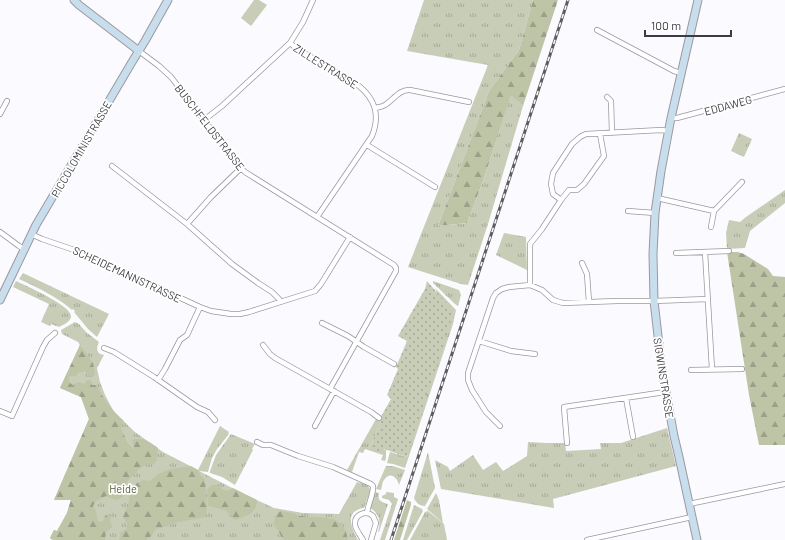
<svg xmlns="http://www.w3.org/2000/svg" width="785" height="540" viewBox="0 0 785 540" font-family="Barlow,sans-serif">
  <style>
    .grass { fill: url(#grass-tufts) }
    .forest { fill: url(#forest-firs) }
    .garden { fill: url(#garden-dots) }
    .pitch { fill: #c8cdb7 }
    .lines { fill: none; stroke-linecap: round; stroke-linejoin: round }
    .street-casing { stroke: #9a98a1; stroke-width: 6 }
    .secondary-casing { stroke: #9a98a1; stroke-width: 9 }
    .street { stroke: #fff; stroke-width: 4.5 }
    .secondary { stroke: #c9deec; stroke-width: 7 }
    .rail-casing { stroke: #5d5c60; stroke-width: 3 }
    .rail { stroke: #fff; stroke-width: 1.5; stroke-dasharray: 4.5; stroke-linecap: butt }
    .labels { text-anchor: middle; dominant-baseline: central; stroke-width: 3.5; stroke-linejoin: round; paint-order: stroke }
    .street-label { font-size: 11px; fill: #3d3c40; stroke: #fff }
    .park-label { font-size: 11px; fill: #535c2b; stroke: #fff }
  </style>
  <defs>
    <pattern id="grass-tufts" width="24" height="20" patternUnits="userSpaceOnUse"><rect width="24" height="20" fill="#c8cdb7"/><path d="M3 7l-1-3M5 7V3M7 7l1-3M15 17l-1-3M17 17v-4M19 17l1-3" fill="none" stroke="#a4a896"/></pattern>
    <pattern id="forest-firs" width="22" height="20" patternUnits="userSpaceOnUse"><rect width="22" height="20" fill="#bec4a6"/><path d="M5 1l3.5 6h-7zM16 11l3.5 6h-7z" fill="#9ca089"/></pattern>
    <pattern id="garden-dots" width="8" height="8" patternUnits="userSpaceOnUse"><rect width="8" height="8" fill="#c8cdb7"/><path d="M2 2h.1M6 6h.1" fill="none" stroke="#a4a896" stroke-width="1.8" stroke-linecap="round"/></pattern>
  </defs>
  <rect width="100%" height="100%" fill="#fbfaff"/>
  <path class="grass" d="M424,0H533L519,50L489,91L438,226L467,223L483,181L511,94L523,106L488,224L468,285L461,284L408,267L488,65L407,51Z
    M739,133L752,139L744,157L731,151Z
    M785,190V203L750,231L745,248L727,249L726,233L729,220L740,222L746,217Z
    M504,233L526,237L527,270L496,255Z
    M23,273L109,314L97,337L88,329L74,312L75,311L73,309L72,310C56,296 38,288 19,279Z
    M16,281C26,286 73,306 71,317C70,322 63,325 59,327L51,324L50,326L41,322L49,304L13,287Z
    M433,281L459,290L461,295L458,306L455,304L433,283Z
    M435,288L456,310L453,324L405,468L393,464L387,463L390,452L407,457L440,300Z
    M75,322L79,324L86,332L99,342C96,348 96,354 104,355L97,368L100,382L105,395L114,412L135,432L163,452L198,470L220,426L229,432L228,433L229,434L217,449L212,458L208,472L199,471L244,494L274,508L303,513L339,514L357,482C363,484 371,484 370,492L364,508C344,511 351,527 358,540H53L50,538L54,530L57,531L67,513L71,499L54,500L89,419L81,397L60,388L80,345L78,342L62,334L61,330Z
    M376,419L381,421L369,449H383L386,450V458L385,461L381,460L383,455L365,449L363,453L359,452L352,472L356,474L347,470Z
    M667,428L676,466L553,499L554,508L441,489L435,460L448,467L450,471L473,455L483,470L496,462L503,471L527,456L528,442L546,443H565L566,451L601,449L600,443H621Z
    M231,434L255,444L252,449L253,450L235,485L222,477L210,473V471L216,455Z
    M428,452L435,488L425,506C420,506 416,503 414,498Z
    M386,466H393L405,470L399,485C397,477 390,471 384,480C382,482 382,487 381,490L376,489Z
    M375,492L379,493C377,501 382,502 388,504L379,532H378C381,522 380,514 370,508V504Z
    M386,492L394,493V497L398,499L385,540H380L392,504L389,500L382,498V496L386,494Z
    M436,493L439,500L443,523L427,509Z
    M414,505L422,509L423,511L407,540H403Z
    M428,511L444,524L447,540H410L425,512Z"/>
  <path class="forest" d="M533,0H558L523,106L511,95L483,181L467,223L438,226L489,91L519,50Z
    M727,252H738L744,254L768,269L773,276L785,277V445H759L749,395Z
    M80,345L93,363L95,373L93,377L88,375L85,371L79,372L76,376H70L68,378L70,383L74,386L79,382L84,384L88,380L91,381L92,385H97C103,399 113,411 124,421L121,428L127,442L133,449L134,447L132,440C142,436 150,442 158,448L157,460L154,464H147L139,469L125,484L122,498L116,500L106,496L96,501L93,506L96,511L98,521L102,522L105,516L108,514L111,516L110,520L112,527L106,532L105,540H53L50,538L54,530L57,531L67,513L71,500H54L89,419L81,397L60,388Z
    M191,466L198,470L201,476L205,480L207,506L206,517L178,522L164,527L156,529L152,535L147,540H119L121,532L127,529V523L123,517L128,505L130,493L137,483L144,480L150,481C161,469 176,468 191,466Z
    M212,485H218L221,489L227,491L233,488L257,500C257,514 246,516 235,520L225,510L208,506L207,489Z
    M407,500L411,502V505L400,540H394Z
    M280,511C284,512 289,512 293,513C296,514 298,516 301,516C322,519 344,512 348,540H284L274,525L275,516Z"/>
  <path class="garden" d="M427,281L454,312L407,457L384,449L380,452L369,449L381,421L379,420L391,399L387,395L398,369L396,367L407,341L398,336L425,289Z"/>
  <path class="pitch" d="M254,0H259L267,5L251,26L241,18Z"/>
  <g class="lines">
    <g class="street-casing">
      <path id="street" d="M597,30L674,71L681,73
        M290,43L296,48L359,86C376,100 380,116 372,136L317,217
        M139,51L159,66L171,77L241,168L245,172L394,265L396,268V271L330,389
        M607,97L611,101L612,133
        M375,108C378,107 382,107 385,105C393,100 400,89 410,90L469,102
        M0,114L7,101
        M671,118H677L785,89
        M204,120L222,106L290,43L303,22L313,0
        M367,145L435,187
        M112,166L187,224L232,264L258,283L272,292L279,299L280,302
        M657,198L714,211L742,182
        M561,200L569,190H577L584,184L604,156L600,134
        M628,211L655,213
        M187,224L211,197L241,168
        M711,227L714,211
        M0,232L19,246L24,249
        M31,234L42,239L83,253L200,307L211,311L231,314H240L249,312L315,291L321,284L350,237
        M705,252L712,369
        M676,253L729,251
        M582,263L587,274L589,302
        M530,285V244L542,229L561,200L553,194L551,184L553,173L572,144L580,137L586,134L661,130L669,131
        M322,323L348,336L364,347L394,364
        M479,341L511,351L535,354
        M263,345L270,354L275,358L371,412L379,418
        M104,348L114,352L154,377L197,407L208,412L215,420
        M691,370L742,369
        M158,380L165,369L180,340L187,335L200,307
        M626,398L633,437
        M0,411L12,416L43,347L47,340L55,333
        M315,426L334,391
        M500,426L486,412L472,390L468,380V373L493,298L496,293L502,289L509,287L530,285L542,290L553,300L563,303L617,301H654L707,299
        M257,442L263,445H271L298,456L333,467L371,484L373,486C374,493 368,504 367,513
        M567,443L564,407L665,392
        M689,504L785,484
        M363,540C360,535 356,530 355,525C354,514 366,510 373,516L376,523L371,540
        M587,540L692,517"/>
    </g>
    <g class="secondary-casing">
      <path id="secondary" d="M74,0L79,5L139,51
        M0,300L36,225L132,62L145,41L168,0
        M697,540L679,457L674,436L662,371L654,301L653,254L655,213L661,171L671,118L698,0"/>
    </g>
    <use href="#street" class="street"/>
    <use href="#secondary" class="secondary"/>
    <g class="rail-casing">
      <path id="rail" d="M391,540L568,0"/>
    </g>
    <use href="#rail" class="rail"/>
  </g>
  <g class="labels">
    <g class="street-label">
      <text transform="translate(326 66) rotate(32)">ZILLESTRASSE</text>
      <text transform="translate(728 105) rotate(-15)">EDDAWEG</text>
      <text transform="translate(210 127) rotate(52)">BUSCHFELDSTRASSE</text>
      <text transform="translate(81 149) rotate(-60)">PICCOLOMINISTRASSE</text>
      <text transform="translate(127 274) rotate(25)">SCHEIDEMANNSTRASSE</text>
      <text transform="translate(664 378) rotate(81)">SIGWINSTRASSE</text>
    </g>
    <g class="park-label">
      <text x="123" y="488">Heide</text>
    </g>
  </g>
  <path d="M645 30v6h86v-6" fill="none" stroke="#3d3c40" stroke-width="2"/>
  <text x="651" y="30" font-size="12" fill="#3d3c40" stroke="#ffffff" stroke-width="3" paint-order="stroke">100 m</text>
</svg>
